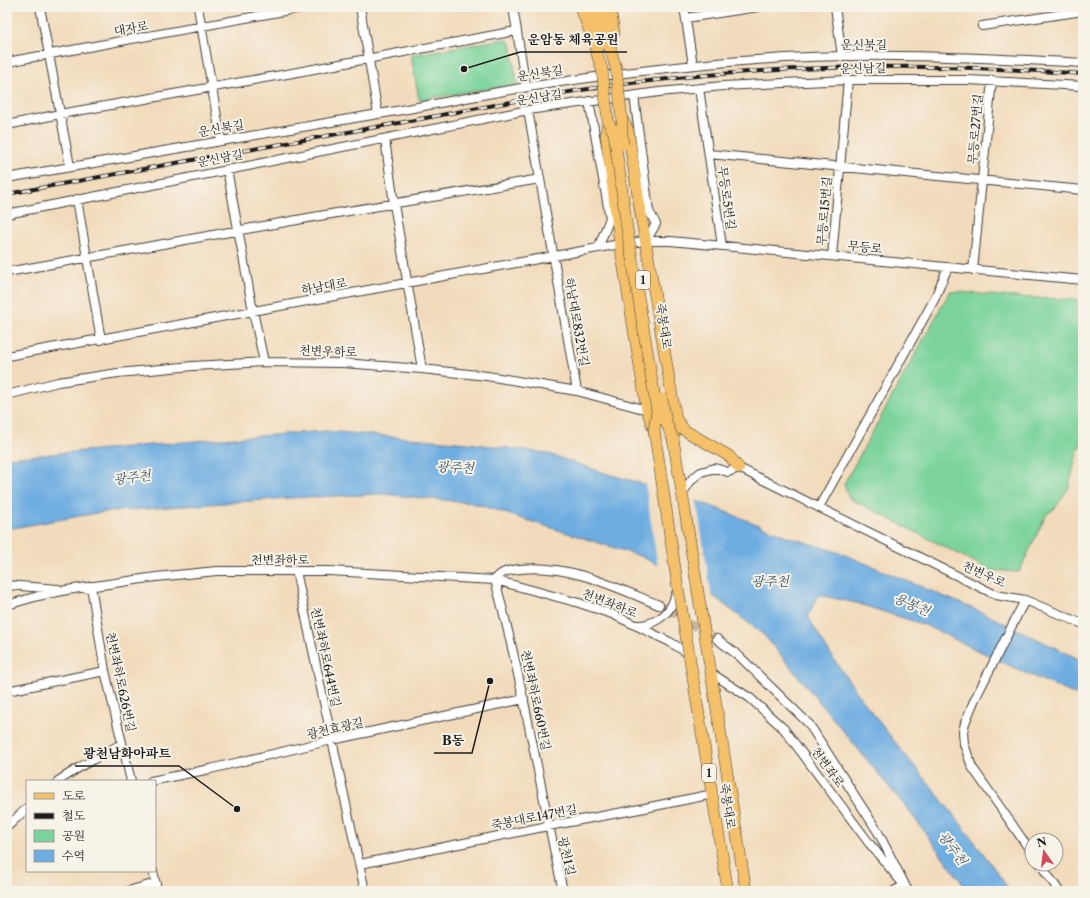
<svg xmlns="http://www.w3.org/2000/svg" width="1090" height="898" viewBox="0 0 1090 898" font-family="'Libre Caslon Text','Noto Serif KR',serif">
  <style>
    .green { fill: #7bd49b; stroke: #4c785c }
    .water { fill: #6eade1; stroke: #45647e }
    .pier { fill: #f2dbbc }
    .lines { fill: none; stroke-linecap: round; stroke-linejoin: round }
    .minor-tunnel { stroke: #c7b59c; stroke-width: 8; stroke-dasharray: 8 4; stroke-linecap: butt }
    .minor-casing { stroke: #3c3934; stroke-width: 10 }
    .major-casing { stroke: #3c3934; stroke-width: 12 }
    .minor { stroke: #fff; stroke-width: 8 }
    .major { stroke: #f4c16b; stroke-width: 11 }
    .rail-casing { stroke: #1c1c1c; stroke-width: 4 }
    .rail { stroke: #f7f3e8; stroke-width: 2.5; stroke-dasharray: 8; stroke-linecap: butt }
    .major-bridge-casing { stroke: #3c3934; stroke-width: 12; stroke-linecap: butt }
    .major-bridge { stroke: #f4c16b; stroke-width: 11 }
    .labels { text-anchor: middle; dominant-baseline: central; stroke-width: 4; stroke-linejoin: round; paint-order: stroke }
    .shield { fill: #f7f3e8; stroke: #5e5c59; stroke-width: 1 }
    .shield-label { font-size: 11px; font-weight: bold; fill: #1c1c1c }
    .street-label { font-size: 12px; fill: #1c1c1c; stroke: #f7f3e8 }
    .water-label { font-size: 13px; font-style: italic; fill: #3d566b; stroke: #f7f3e8 }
    .leader { fill: none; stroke: #1c1c1c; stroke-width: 1.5 }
    .callout-dot { fill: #1c1c1c; stroke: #f7f3e8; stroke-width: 1.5 }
    .callout-label { font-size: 13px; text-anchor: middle; font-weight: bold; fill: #1c1c1c; stroke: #f7f3e8; stroke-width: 4; stroke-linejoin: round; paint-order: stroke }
  </style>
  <rect width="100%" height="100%" fill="#f7f3e8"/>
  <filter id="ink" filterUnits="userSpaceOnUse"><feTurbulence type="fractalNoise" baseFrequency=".025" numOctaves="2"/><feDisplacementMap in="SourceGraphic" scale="8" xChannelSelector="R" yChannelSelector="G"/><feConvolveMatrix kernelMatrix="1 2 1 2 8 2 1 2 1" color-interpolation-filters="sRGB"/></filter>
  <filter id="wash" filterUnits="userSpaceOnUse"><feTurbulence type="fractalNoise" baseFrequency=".012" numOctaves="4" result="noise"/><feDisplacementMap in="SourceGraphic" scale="16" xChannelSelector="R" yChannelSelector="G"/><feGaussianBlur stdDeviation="0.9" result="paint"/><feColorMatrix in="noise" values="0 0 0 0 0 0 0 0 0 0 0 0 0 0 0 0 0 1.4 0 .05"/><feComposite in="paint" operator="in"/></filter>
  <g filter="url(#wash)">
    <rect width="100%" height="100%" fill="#f2dbbc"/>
    <path class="green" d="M505,39L511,43L517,84L419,100L411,55Z
      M950,291L1012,297L1083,300V437L1077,453L1069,487L1055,508L1046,515L1019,572L990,570L849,498L844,484Z"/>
    <path class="water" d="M325,431L468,443L546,453L604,473L637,482L711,506L786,536L843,554L981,612L1083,661V698L1021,671L925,625L856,603L819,595L808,616C823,645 842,671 861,698C909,763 965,824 1010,891H968L910,812L764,635L703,588L640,556L473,503L382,494L289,498L103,512L7,529V458L206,440Z"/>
    <path class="pier" d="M645,482L696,499L712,598L702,590L658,568Z"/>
  </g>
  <g filter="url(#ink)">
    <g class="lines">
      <path class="minor-tunnel" d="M659,605L717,639"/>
      <g class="minor-casing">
        <path id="minor" d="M40,7L70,166
          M198,7L221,140
          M360,7L378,114
          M513,7L526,87
          M684,7L693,65
          M835,7L842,56
          M686,18L758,7
          M982,26L1083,11
          M7,62L306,7
          M699,88L722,246
          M634,96L649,211L656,224L646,241
          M589,101L610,218L598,248
          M528,110L577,391
          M7,125L60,114L287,74L516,31
          M385,139L394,204L422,369
          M709,154L1083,190
          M227,169L253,311L264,362
          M7,178C131,156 254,136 378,114C428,106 478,95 528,87C604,75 680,65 756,60C865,52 974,57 1083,63
          M77,199L101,340
          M7,214L528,110L659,92L723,86L848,80H968L1083,86
          M832,256L848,80
          M973,270L992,80
          M7,272L319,216L540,179
          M7,356L620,244L646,241H670L1083,280
          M7,395L58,382L118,373L193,366L264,362L343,363L422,369L487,376L577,391L647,410
          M682,494L692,479L701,472L715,468L728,472L739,468L996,595L1025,600L1083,624
          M819,507L934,300L948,267
          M296,571L332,740L365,891
          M7,585L58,589
          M91,586L105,671L131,781
          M1025,600L974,701L965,723L963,732L964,744L972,767L1032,853
          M7,605L38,596L67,590L156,577L217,571H329L495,580L579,603L612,614L670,642L689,654
          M637,625C649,626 665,618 671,606C674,601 676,594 678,588
          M717,639L739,656L809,724L878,832L905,885L894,891
          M711,673L750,698L784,729L869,843L909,891
          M7,691L105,671
          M58,781L80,767L121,744
          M151,781L210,769L332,740L524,699
          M7,827L27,808
          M360,864L548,826L645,808L713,794
          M1040,864L1059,891
          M153,871L157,891
          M128,891L156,883
          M563,891C540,787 523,683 495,580C501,571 510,570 521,569C569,564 615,587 659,605"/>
      </g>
      <g class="major-casing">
        <path id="major" d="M579,7C591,26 594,48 602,69
          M590,7L596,22L601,45
          M599,7C606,27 609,47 616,68
          M610,7L614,33
          M622,119L628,130L641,215L676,419L673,439L685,511
          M608,121L606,135L620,244L647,410L654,430
          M676,419L684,430L729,456L739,468
          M689,654L728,891
          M710,667L746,891"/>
      </g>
      <use href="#minor" class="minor"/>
      <use href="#major" class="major"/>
      <g class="rail-casing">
        <path id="rail" d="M7,194C138,170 268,146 399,123C485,107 571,89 658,80C799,64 942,63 1083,74"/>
      </g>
      <use href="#rail" class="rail"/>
      <g class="major-bridge-casing">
        <path id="major-bridge" d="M616,68L622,119V132L623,144
          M602,69L608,121L614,133L627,229L657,411L654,430L678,588L689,654
          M662,399L666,422L673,439
          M685,511L710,667"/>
      </g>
      <use href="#major-bridge" class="major-bridge"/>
    </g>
  </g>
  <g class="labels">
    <g class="shield">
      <rect x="636" y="271" width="14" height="18" rx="3"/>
      <rect x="702" y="764" width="14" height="18" rx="3"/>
    </g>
    <g class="shield-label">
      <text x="643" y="280">1</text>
      <text x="709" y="773">1</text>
    </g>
    <g class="street-label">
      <text transform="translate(131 28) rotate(-10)">대자로</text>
      <text x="864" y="44">운신북길</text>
      <text transform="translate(863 68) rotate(-1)">운신남길</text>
      <text transform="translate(540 73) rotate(-9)">운신북길</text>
      <text transform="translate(539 97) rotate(-9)">운신남길</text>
      <text transform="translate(221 128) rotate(-10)">운신북길</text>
      <text transform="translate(975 129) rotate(-85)">무등로27번길</text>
      <text transform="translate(220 158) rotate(-11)">운신남길</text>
      <text transform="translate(727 198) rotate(82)">무등로5번길</text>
      <text transform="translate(824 211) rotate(-85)">무등로15번길</text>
      <text transform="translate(865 247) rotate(6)">무등로</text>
      <text transform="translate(324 286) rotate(-10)">하남대로</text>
      <text transform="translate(577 322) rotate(80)">하남대로832번길</text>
      <text transform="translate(664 326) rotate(81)">죽봉대로</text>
      <text transform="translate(328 351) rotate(2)">천변우하로</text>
      <text x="280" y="559">천변좌하로</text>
      <text transform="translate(984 574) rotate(24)">천변우로</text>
      <text transform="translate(610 603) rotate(21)">천변좌하로</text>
      <text transform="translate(326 657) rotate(78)">천변좌하로644번길</text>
      <text transform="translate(121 682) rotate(78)">천변좌하로626번길</text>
      <text transform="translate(536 700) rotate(78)">천변좌하로660번길</text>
      <text transform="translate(335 728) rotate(-13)">광천효광길</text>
      <text transform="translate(828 767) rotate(54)">천변좌로</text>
      <text transform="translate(728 806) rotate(81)">죽봉대로</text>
      <text transform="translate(534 817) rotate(-11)">죽봉대로147번길</text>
      <text transform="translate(567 856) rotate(77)">광천1길</text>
    </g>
    <g class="water-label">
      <text transform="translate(455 467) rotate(3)">광주천</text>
      <text transform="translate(132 477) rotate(-7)">광주천</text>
      <text x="770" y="581">광주천</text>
      <text transform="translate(912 604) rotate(23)">용봉천</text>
      <text transform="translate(953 848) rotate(53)">광주천</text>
    </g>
  </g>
  <path class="leader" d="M464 69L520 52H627M490 681L472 753H434M237 809L179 766H75"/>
  <g class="callout-dot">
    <circle cx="464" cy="69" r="4"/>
    <circle cx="490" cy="681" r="4"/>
    <circle cx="237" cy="809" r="4"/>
  </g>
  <g class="callout-label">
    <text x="573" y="44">운암동 체육공원</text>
    <text x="453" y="745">B동</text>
    <text x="127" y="758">광천남화아파트</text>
  </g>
  <rect width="1090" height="898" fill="none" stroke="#f7f3e8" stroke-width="24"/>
  <rect x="26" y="780" width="130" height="92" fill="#f7f3e8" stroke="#9f9d96"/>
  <rect x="34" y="793" width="20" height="6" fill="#f4c16b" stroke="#9f9d96"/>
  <text x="62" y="800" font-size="12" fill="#1c1c1c">도로</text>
  <rect x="34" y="813" width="20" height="6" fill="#1c1c1c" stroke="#9f9d96"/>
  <text x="62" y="820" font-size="12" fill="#1c1c1c">철도</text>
  <rect x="34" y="830" width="20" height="12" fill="#7bd49b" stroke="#9f9d96"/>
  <text x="62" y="840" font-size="12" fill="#1c1c1c">공원</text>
  <rect x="34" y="850" width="20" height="12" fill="#6eade1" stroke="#9f9d96"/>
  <text x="62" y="860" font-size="12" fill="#1c1c1c">수역</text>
  <g transform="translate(1044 852) rotate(346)"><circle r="19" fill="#f7f3e8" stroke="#9f9d96"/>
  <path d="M0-3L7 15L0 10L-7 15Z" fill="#d1495b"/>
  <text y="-6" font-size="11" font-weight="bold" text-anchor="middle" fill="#1c1c1c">N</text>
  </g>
</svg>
